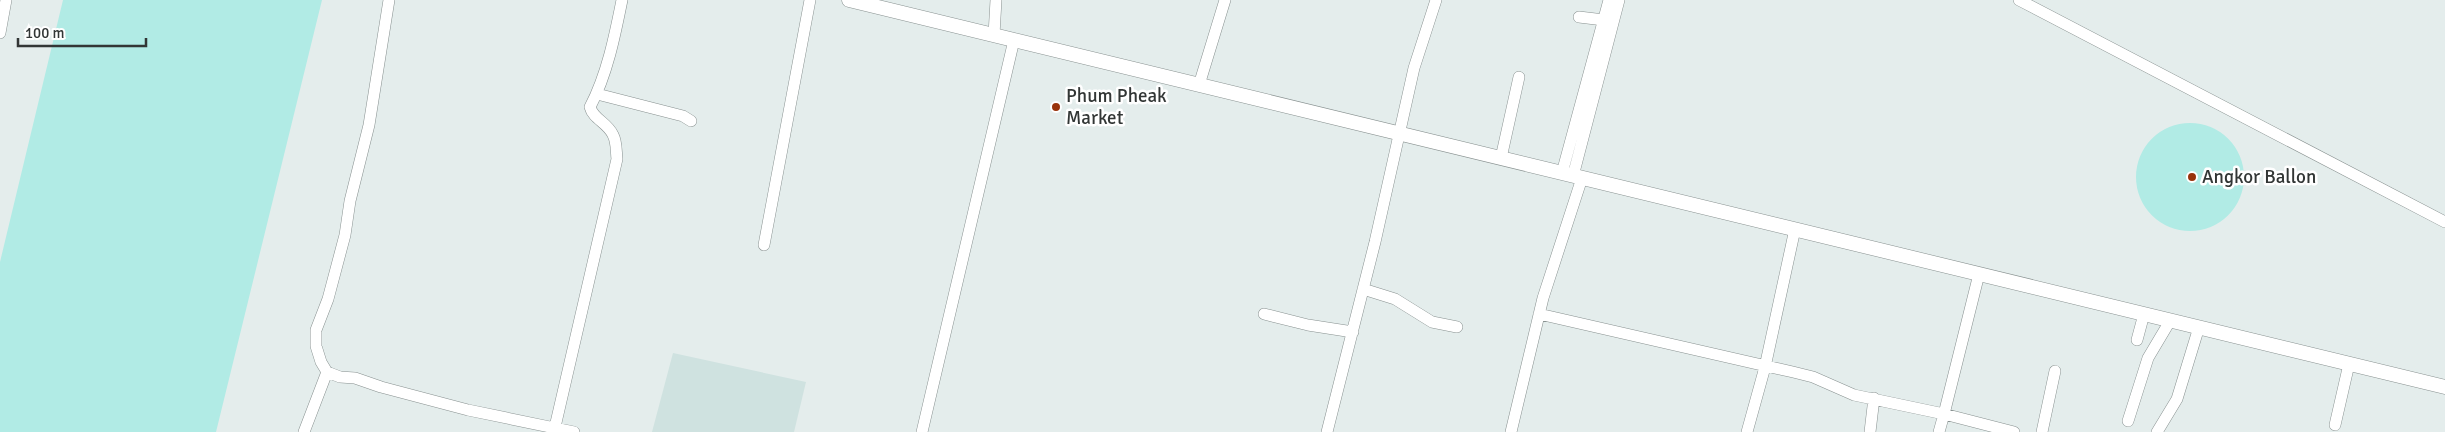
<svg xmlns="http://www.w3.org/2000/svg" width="2445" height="432" viewBox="0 0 2445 432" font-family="Signika,sans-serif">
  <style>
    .built { fill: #cfe2e0 }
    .green { fill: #b1ebe5 }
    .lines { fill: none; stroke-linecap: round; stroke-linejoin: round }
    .minor-casing { stroke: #889190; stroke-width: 12 }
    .major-casing { stroke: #889190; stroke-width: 15 }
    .minor { stroke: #fff; stroke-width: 11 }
    .major { stroke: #fff; stroke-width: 14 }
    .poi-dot { fill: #98320b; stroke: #fff; stroke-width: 2 }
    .labels { text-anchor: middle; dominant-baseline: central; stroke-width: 5; stroke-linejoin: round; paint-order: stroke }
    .poi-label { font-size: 19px; fill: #323635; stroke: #fff; text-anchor: start }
  </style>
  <rect width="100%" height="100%" fill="#e4edec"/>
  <path class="built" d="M673,353L806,382L794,432H652Z"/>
  <path class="green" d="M63,0H322L216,432H0V262Z
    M2136 177a54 54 0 1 1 108 0a54 54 0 1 1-108 0Z"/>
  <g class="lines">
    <g class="minor-casing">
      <path id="minor" d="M389,0L369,125L350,201L345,235L328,299L316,330V346L321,362L327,372L340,377L355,378L381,387L468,410L574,432
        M2019,0L2445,222
        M1579,17L1604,20
        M0,33L6,0
        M994,35L996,0
        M1199,85L1225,0
        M597,94L683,116L691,121
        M1501,158L1519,77
        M1562,173L1609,0
        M1573,176L1619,0
        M764,245L810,0
        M1979,274L1944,414L2014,432
        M1363,289L1395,299L1432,322L1457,327
        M1264,314L1308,325L1353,332
        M1539,314L1793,372L1813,377L1854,395L1944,414L1939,432
        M2137,340L2144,314
        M2128,421L2148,358L2170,321
        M2335,425L2349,364
        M555,427L617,159C616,152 617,142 613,135C608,123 593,119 590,107C607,75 615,35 622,0
        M304,432L327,372
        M922,432L1014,40
        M1327,432L1375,242L1414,68L1436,0
        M1511,432L1543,298L1582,178
        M1747,432L1765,367L1795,229
        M1870,432L1874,398
        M2042,432L2055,371
        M2157,432L2177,399L2199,327"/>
    </g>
    <g class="major-casing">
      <path id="major" d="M849,0L2445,387"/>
    </g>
    <use href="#minor" class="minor"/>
    <use href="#major" class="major"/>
  </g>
  <g class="poi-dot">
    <circle cx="1056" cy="107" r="5"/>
    <circle cx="2192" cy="177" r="5"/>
  </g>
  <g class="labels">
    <g class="poi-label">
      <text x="1066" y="96">Phum Pheak<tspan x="1066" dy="22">Market</tspan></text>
      <text x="2202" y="177">Angkor Ballon</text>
    </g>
  </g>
  <path d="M18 38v8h128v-8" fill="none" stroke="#323635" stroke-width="2.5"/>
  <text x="25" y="38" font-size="15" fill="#323635" stroke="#ffffff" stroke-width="4" paint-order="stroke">100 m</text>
</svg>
